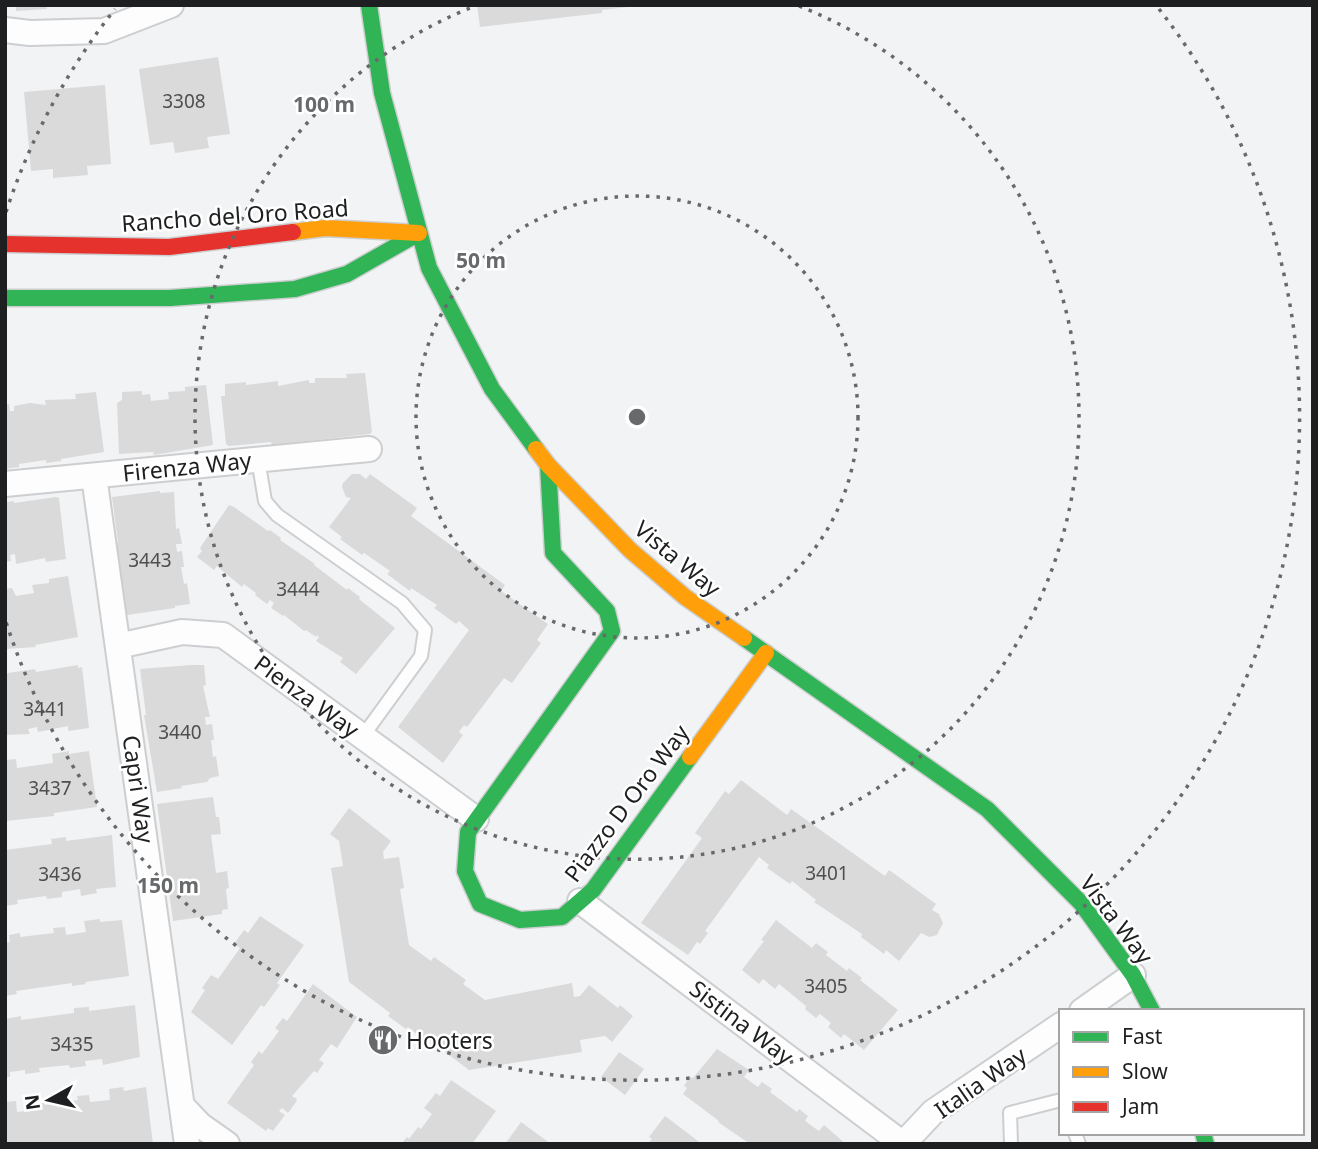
<svg xmlns="http://www.w3.org/2000/svg" width="1318" height="1149" viewBox="0 0 1318 1149" font-family="'Noto Sans',sans-serif">
  <style>
    .building { fill: #dadada }
    .lines { fill: none; stroke-linecap: round; stroke-linejoin: round }
    .lane-casing { stroke: #cdced0; stroke-width: 16 }
    .street-casing { stroke: #cdced0; stroke-width: 28 }
    .fast-casing { stroke: #cdced0; stroke-width: 19 }
    .slow-casing { stroke: #cdced0; stroke-width: 19 }
    .jam-casing { stroke: #cdced0; stroke-width: 19 }
    .lane { stroke: #fdfdfe; stroke-width: 12 }
    .street { stroke: #fdfdfe; stroke-width: 24 }
    .fast { stroke: #30b455; stroke-width: 16 }
    .slow { stroke: #ff9f0a; stroke-width: 16 }
    .jam { stroke: #e5322d; stroke-width: 16 }
    .ring { fill: none; stroke: #68696b; stroke-width: 3.5; stroke-dasharray: 3.5 7 }
    .labels { text-anchor: middle; dominant-baseline: central; stroke-width: 5; stroke-linejoin: round; paint-order: stroke }
    .number-label { font-size: 19px; fill: #4e4f50 }
    .street-label { font-size: 23px; fill: #1e1f20; stroke: #fff }
    .poi-label { font-size: 23px; fill: #1e1f20; stroke: #fff; text-anchor: start }
    .centre { fill: #68696b; stroke: #fff; stroke-width: 3.5 }
    .ring-label { font-size: 21px; text-anchor: middle; font-weight: bold; fill: #68696b; stroke: #fff; stroke-width: 5; stroke-linejoin: round; paint-order: stroke }
  </style>
  <rect width="100%" height="100%" fill="#f1f3f5"/>
  <path class="building" d="M16,5H46L47,9L16,11Z
    M477,5H627L628,7L602,10V13L480,27Z
    M218,57L230,134L207,137L209,148L175,153L173,142L150,145L139,69Z
    M105,85L111,164L87,166L88,175L53,178V169L31,171L24,92Z
    M365,373L372,432L370,434L272,445L271,442L229,446L226,444L221,396H225V384L246,382V385L278,381V386L309,380V383H315V378H347L346,374Z
    M206,385L213,445L154,455L153,452L119,454L117,403L122,400V392L142,391V395L150,394L151,401L169,399L168,392L185,391V387Z
    M96,392L104,452L61,459V461L46,463V460L19,464V467L5,469V405L9,404L10,411H14V406L30,403L46,405L45,400L76,399L75,394Z
    M352,474H360L366,479L370,474L417,508L411,516L505,585L501,591L548,624L537,640L541,643L512,683L504,678L467,727L464,725L459,732L463,735L443,763L398,727L469,630L459,621L456,624L434,608L437,605L434,603L411,588L410,591L387,574L390,571L364,553L362,555L340,539L342,537L329,527L351,498L346,497L342,487L343,483Z
    M160,491V493L174,492L176,529L179,528L182,544H176L177,552L182,551L184,567H181L184,584L187,583L190,604L175,606V608L127,615L115,543L118,542L112,497Z
    M56,497L59,498L66,559L46,562L45,558L16,564L15,554L10,555L11,561L5,562V502L14,501V503Z
    M229,505L234,507L268,531L270,530L281,538L280,540L315,564L314,565L347,590L348,588L360,597L359,599L395,628L356,674L340,662L343,658L316,641L319,637L317,635L316,637L306,630L304,631L284,615L283,616L271,608L274,603L270,600L267,604L255,595L256,593L244,584L242,587L217,566L214,570L197,557L202,551L200,548Z
    M68,576L78,637L35,645L36,647L5,649V589L12,588L16,596L34,593L32,585L49,583V579Z
    M78,665V668L82,667L89,728L68,731V726L38,732L37,727L28,729L30,734L5,735V676L8,673L35,669L36,672Z
    M191,665H204L206,685L203,686L210,717H205L206,725L212,724L214,740H211L213,757L216,756L219,776L210,778L207,782L181,786L182,788L157,792L144,715H146L140,669Z
    M69,751V754L89,751L97,807L54,813V816L5,821V760L16,759L17,768L53,763L52,754Z
    M741,780L787,815L791,809L885,876L889,870L936,904L932,910L939,914L943,923L937,935L929,937L921,933L899,961L886,950L884,954L861,937L862,934L814,902L816,900L792,881L790,884L767,868L769,865L759,857L705,931L708,933L700,944L697,942L688,955L641,923L702,838L695,833L725,791L729,794Z
    M213,797L216,817H219L221,834L211,835L216,873L227,871L229,888L226,889L228,909L222,910V914L173,921L157,804Z
    M349,808L391,841L383,852L384,859L399,857L404,888L400,889L409,945L431,961L434,957L466,980L463,984L485,1000L572,983L574,997L580,996L589,985L618,1008L620,1005L633,1016L612,1042L605,1036L580,1040L582,1052L469,1070L428,1039L427,1042L408,1027L406,1029L388,1016L390,1013L349,982L331,868L343,866L339,841L330,834Z
    M112,835L116,887L96,889L97,893L81,896L80,889L62,892V897L47,899L46,896L17,900L18,904L5,906V850L52,844L51,839L66,837V841Z
    M260,916L304,945L277,983L280,985L264,1007L261,1005L232,1045L191,1012L205,990L202,988L211,975L218,979L240,948L234,944L244,930L248,933Z
    M100,919V922L122,920L129,976L85,982L86,984L72,986V983L16,991L17,994L5,996V943L10,942L9,935L20,933V937L54,933L53,928L65,927L66,935L86,932L84,921Z
    M776,920L812,948L816,943L828,952L826,955L847,971L849,968L862,978L860,980L898,1010L864,1050L844,1034L841,1038L828,1027L831,1023L820,1014L816,1018L805,1009L806,1006L779,984L775,989L763,979L759,984L742,970L764,941L761,940Z
    M313,984L357,1017L337,1048L331,1044L319,1060L324,1063L317,1073L314,1071L292,1096L297,1099L296,1102L288,1113L282,1108L279,1111L285,1115L273,1131L268,1128L266,1131L227,1103L254,1065L251,1062L259,1051L262,1054L279,1031L275,1028L283,1018L287,1021Z
    M135,1005L140,1057L103,1065L102,1059L85,1061L86,1066L70,1068L69,1065L39,1068L40,1072L25,1074V1070L10,1072V1077H5V1019L21,1016V1020L74,1013V1008L89,1007V1011Z
    M717,1049L749,1070L744,1077L758,1087L762,1082L772,1089L770,1092L797,1112L799,1109L808,1116L805,1121L819,1131L824,1125L846,1144H750L718,1122L719,1121L683,1094L687,1088L684,1086L690,1077L693,1078Z
    M619,1052L644,1069L625,1095L601,1077Z
    M451,1080L496,1111L472,1144H401L407,1137L409,1139L418,1127L421,1129L432,1114L424,1108L436,1093L440,1096Z
    M123,1087L124,1091L146,1087L153,1144H5V1102L16,1101L17,1112L33,1110L32,1103L44,1101L45,1105L78,1100L77,1096L89,1095L90,1102L110,1100L109,1089Z
    M665,1116L702,1144H648L652,1139L649,1137Z
    M521,1122L551,1144H505Z"/>
  <g class="lines">
    <g class="lane-casing">
      <path id="lane" d="M258,459L265,501L277,515L402,603L425,630L421,656L363,736
        M1075,1133L1079,1144
        M1011,1144L1010,1113L1061,1100"/>
    </g>
    <g class="street-casing">
      <path id="street" d="M5,30L30,33L104,31L171,5
        M94,476L187,1144
        M5,484L369,449
        M118,646L182,632L223,635L476,819
        M580,901L903,1144
        M1082,1011L1133,975
        M182,1106L200,1125L227,1144
        M903,1144L933,1112L1061,1025"/>
    </g>
    <g class="fast-casing">
      <path id="fast" d="M369,5L382,93L429,268L492,389L536,449
        M5,298H170L295,289L347,274L419,233
        M548,465L553,553L607,611L612,631L468,832L465,871L480,904L520,920L562,917L593,890L690,757
        M744,638L987,809L1081,903L1133,975L1152,1011
        M1203,1133L1206,1144"/>
    </g>
    <g class="slow-casing">
      <path id="slow" d="M293,232L325,228L419,233
        M536,449L548,465L630,550L685,597L744,638
        M690,757L766,653"/>
    </g>
    <g class="jam-casing">
      <path id="jam" d="M5,244L169,247L293,232"/>
    </g>
    <use href="#lane" class="lane"/>
    <use href="#street" class="street"/>
    <use href="#fast" class="fast"/>
    <use href="#slow" class="slow"/>
    <use href="#jam" class="jam"/>
  </g>
  <g class="ring">
    <circle cx="637" cy="417" r="221"/>
    <path d="M799 6A442 442 0 1 1 475 6"/>
    <path d="M6 212A663 663 0 0 1 115 9M1159 9A663 663 0 1 1 6 622"/>
  </g>
  <defs>
    <g id="restaurant-disc" transform="scale(1.575)"><circle r="9.5" fill="#68696b" stroke="#fff"/><path d="M-5-6h1v4h1v-4h1v4h1v-4h1v5L-1.5 .5V6h-2V.5L-5-1ZM5-6V6H3V1.5H1.5Q1.5-4 5-6Z" fill="#fff"/></g>
  </defs>
  <g fill-rule="evenodd">
    <use href="#restaurant-disc" x="383" y="1040"/>
  </g>
  <g class="labels">
    <g class="number-label">
      <text x="184" y="101">3308</text>
      <text x="150" y="560">3443</text>
      <text x="298" y="589">3444</text>
      <text x="45" y="709">3441</text>
      <text x="180" y="732">3440</text>
      <text x="50" y="788">3437</text>
      <text x="827" y="873">3401</text>
      <text x="60" y="874">3436</text>
      <text x="826" y="986">3405</text>
      <text x="72" y="1044">3435</text>
    </g>
    <g class="street-label">
      <text transform="translate(235 215) rotate(-4)">Rancho del Oro Road</text>
      <text transform="translate(187 466) rotate(-6)">Firenza Way</text>
      <text transform="translate(678 558) rotate(40)">Vista Way</text>
      <text transform="translate(307 696) rotate(36)">Pienza Way</text>
      <text transform="translate(139 789) rotate(82)">Capri Way</text>
      <text transform="translate(626 803) rotate(-53)">Piazzo D Oro Way</text>
      <text transform="translate(1117 919) rotate(53)">Vista Way</text>
      <text transform="translate(742 1022) rotate(37)">Sistina Way</text>
      <text transform="translate(980 1082) rotate(-35)">Italia Way</text>
    </g>
    <g class="poi-label">
      <text x="406" y="1040">Hooters</text>
    </g>
  </g>
  <circle cx="637" cy="417" r="10" class="centre"/>
  <g class="ring-label">
    <text x="324" y="112">100 m</text>
    <text x="481" y="268">50 m</text>
    <text x="168" y="893">150 m</text>
  </g>
  <rect width="1318" height="1149" fill="none" stroke="#1e1f20" stroke-width="14"/>
  <rect x="1059" y="1009" width="245" height="126" fill="#ffffff" stroke="#a5a5a6" stroke-width="2"/>
  <rect x="1073" y="1032" width="35" height="10" fill="#30b455" stroke="#a5a5a6" stroke-width="2"/>
  <text x="1122" y="1044" font-size="21" fill="#1e1f20">Fast</text>
  <rect x="1073" y="1067" width="35" height="10" fill="#ff9f0a" stroke="#a5a5a6" stroke-width="2"/>
  <text x="1122" y="1079" font-size="21" fill="#1e1f20">Slow</text>
  <rect x="1073" y="1102" width="35" height="10" fill="#e5322d" stroke="#a5a5a6" stroke-width="2"/>
  <text x="1122" y="1114" font-size="21" fill="#1e1f20">Jam</text>
  <g transform="translate(49 1100) rotate(262)" stroke="#ffffff" stroke-width="5" paint-order="stroke">
  <path d="M0-5L12 26L0 18L-12 26Z" fill="#1e1f20"/>
  <text y="-10" font-size="19" font-weight="bold" text-anchor="middle" fill="#1e1f20">N</text>
  </g>
</svg>
